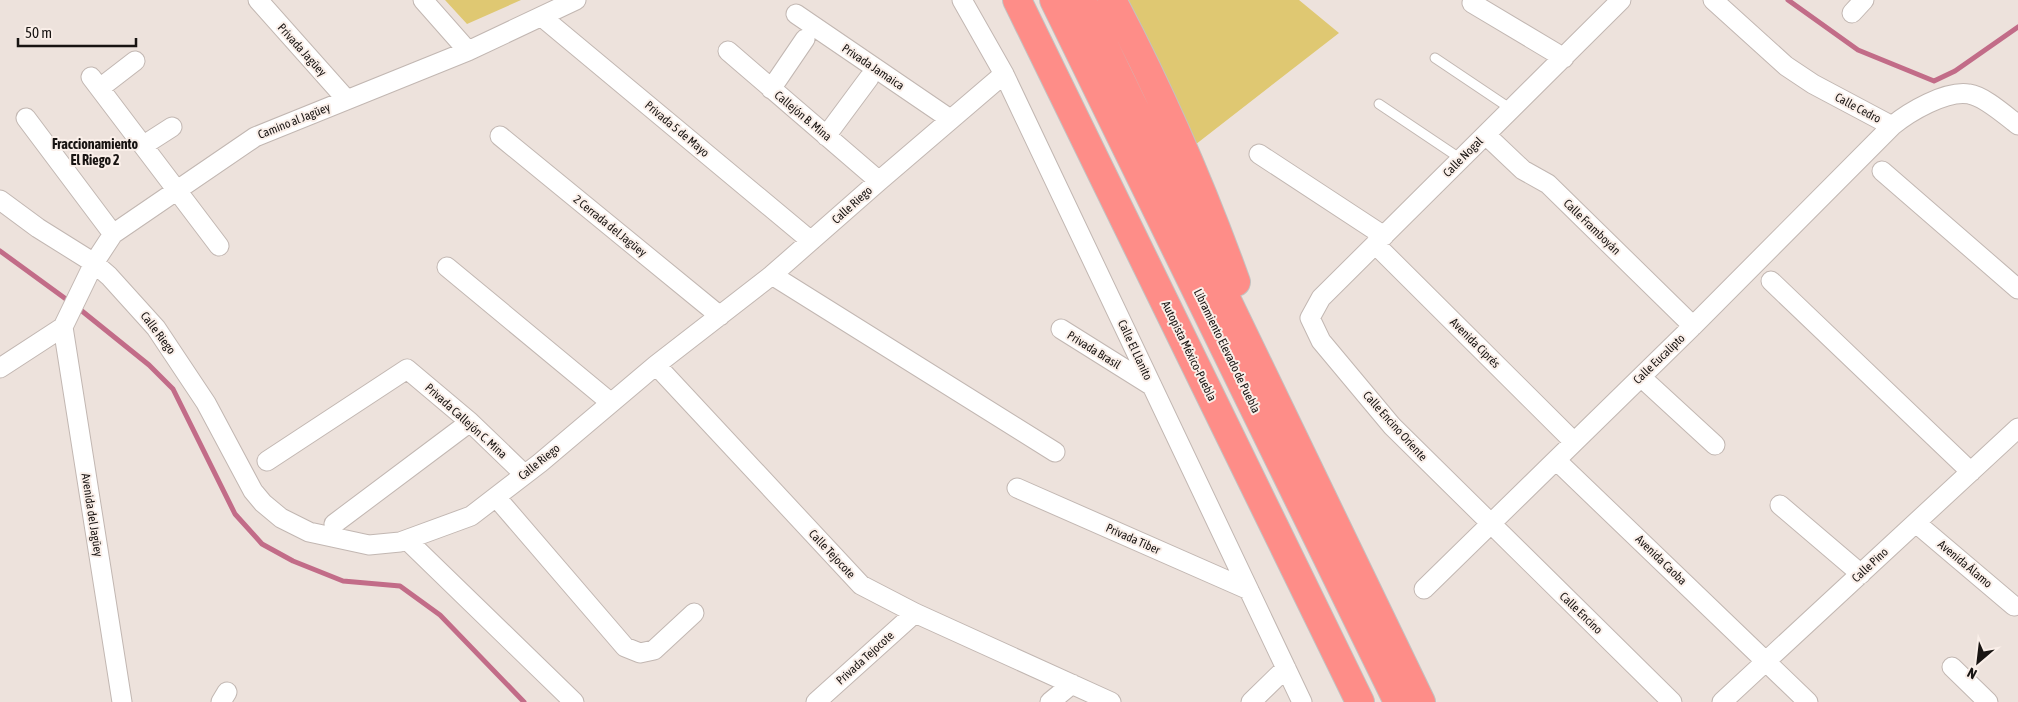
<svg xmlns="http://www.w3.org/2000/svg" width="2018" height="702" viewBox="0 0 2018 702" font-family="'Asap Condensed',sans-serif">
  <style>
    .green { fill: #dfc872 }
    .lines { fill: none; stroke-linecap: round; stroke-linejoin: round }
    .stream { stroke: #c26c88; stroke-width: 5 }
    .lane-casing { stroke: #c2b7b2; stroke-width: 11 }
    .street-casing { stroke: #c2b7b2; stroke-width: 21 }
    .highway-casing { stroke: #c3c2c1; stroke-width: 30 }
    .lane { stroke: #fff; stroke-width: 9 }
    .street { stroke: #fff; stroke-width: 19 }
    .highway { stroke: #fe8d88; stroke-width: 28 }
    .labels { text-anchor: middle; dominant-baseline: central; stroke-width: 4; stroke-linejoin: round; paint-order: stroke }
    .street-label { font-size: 12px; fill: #181412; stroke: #faefe9 }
    .neighbourhood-label { font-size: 14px; font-weight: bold; fill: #181412; stroke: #faefe9 }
  </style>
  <rect width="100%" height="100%" fill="#ede2dc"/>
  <path class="green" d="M445,0H521L467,24Z
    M1122,0H1299L1339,33L1191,148Z"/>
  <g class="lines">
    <path class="stream" d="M1788,0L1858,50L1934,81L1955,71L2018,27
      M0,251L70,302
      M77,307L149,365L173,389L235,514L262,544L293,561L343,581L400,586L440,615L524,702"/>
    <g class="lane-casing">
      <path id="lane" d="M1435,58L1511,109
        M1379,104L1461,159"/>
    </g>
    <g class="street-casing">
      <path id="street" d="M258,0L347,100
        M423,0L468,51
        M962,0L1004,74L1302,702
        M1621,0L1321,298L1310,318L1321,341L1392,426L1672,702
        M1713,0L1786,66L1813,84L1892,126
        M1472,3L1564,58
        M1852,13L1864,0
        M796,14L950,119
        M542,17L811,241
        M728,51L879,181
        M91,77L219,246
        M100,88L135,61
        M771,89L805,39
        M26,118L113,234
        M1486,135L1523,170L1548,184L1693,326
        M500,136L720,316
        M826,136L869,78
        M144,145L172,127
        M1259,154L1384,236
        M1882,171L2018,289
        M0,200L38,228L94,263L109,276L156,328L206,403L253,491L263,503L281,518L309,532L369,545L400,542L471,516L540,463L656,365L772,275L879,181L1004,74
        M1375,244L1574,442
        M447,267L610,402
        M772,275L1055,452
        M1771,281L1971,472
        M63,327L94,263L113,234L255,137L468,51L576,0
        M63,327L122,702
        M1061,329L1152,386
        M656,365L861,585L915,613L1111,702
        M0,368L63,327
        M1641,377L1715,445
        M1556,460L1808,702
        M267,461L407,369L470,422L524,474
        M1017,488L1249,590
        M496,497L625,647L640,653L654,650L694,613
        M1780,505L1861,574
        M1916,523L2014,606
        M334,524L470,422
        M407,540L574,702
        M1424,589L1693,326L1892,126C1909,112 1946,90 1969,94C1984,96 2005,115 2018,125
        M1952,667L1988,702
        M221,702L227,692
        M816,702L915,613
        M1050,702L1072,684
        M1251,702L1286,668
        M1722,702L2018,428"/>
    </g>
    <g class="highway-casing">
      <path id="highway" d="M1017,0L1360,702
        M1054,0L1398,702
        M1082,0L1421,702
        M1112,0C1160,91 1201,185 1236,282"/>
    </g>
    <use href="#lane" class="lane"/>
    <use href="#street" class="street"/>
    <use href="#highway" class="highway"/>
  </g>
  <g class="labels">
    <g class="street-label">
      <text transform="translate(302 50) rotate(48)">Privada Jagüey</text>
      <text transform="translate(873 67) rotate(34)">Privada Jamaica</text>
      <text transform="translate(1858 108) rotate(28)">Calle Cedro</text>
      <text transform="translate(803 116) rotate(40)">Callejón B. Mina</text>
      <text transform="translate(294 121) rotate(-22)">Camino al Jagüey</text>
      <text transform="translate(677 129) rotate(40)">Privada 5 de Mayo</text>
      <text transform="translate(1463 157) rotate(-45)">Calle Nogal</text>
      <text transform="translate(852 205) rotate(-42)">Calle Riego</text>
      <text transform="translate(610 226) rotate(39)">2 Cerrada del Jagüey</text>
      <text transform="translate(1592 227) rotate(44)">Calle Framboyán</text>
      <text transform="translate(158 333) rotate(53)">Calle Riego</text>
      <text transform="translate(1475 343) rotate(45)">Avenida Ciprés</text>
      <text transform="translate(1094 350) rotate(32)">Privada Brasil</text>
      <text transform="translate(1135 350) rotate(65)">Calle El Llanito</text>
      <text transform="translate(1189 351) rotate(64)">Autopista México-Puebla</text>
      <text transform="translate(1227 351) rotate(64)">Libramiento Elevado de Puebla</text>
      <text transform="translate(1659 359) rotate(-44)">Calle Eucalipto</text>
      <text transform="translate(466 421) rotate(42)">Privada Callejón C. Mina</text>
      <text transform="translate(1395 426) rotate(48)">Calle Encino Oriente</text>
      <text transform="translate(539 462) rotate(-39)">Calle Riego</text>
      <text transform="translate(92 515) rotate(81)">Avenida del Jagüey</text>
      <text transform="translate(1133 539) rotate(24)">Privada Tiber</text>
      <text transform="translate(832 554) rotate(47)">Calle Tejocote</text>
      <text transform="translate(1661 560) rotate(44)">Avenida Caoba</text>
      <text transform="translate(1965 564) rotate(40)">Avenida Álamo</text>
      <text transform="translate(1870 565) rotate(-43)">Calle Pino</text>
      <text transform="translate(1581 613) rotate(44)">Calle Encino</text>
      <text transform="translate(865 658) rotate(-42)">Privada Tejocote</text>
    </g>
    <g class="neighbourhood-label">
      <text x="95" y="144">Fraccionamiento<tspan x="95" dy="16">El Riego 2</tspan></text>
    </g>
  </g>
  <g transform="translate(1978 662) rotate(208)" stroke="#faefe9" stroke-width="4" paint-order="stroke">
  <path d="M0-4L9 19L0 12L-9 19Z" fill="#181412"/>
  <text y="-8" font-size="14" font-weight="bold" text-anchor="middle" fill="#181412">N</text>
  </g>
  <path d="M18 38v8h118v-8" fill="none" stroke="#181412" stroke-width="2.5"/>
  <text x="25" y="38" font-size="15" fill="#181412" stroke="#faefe9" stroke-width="4" paint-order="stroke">50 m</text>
</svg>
